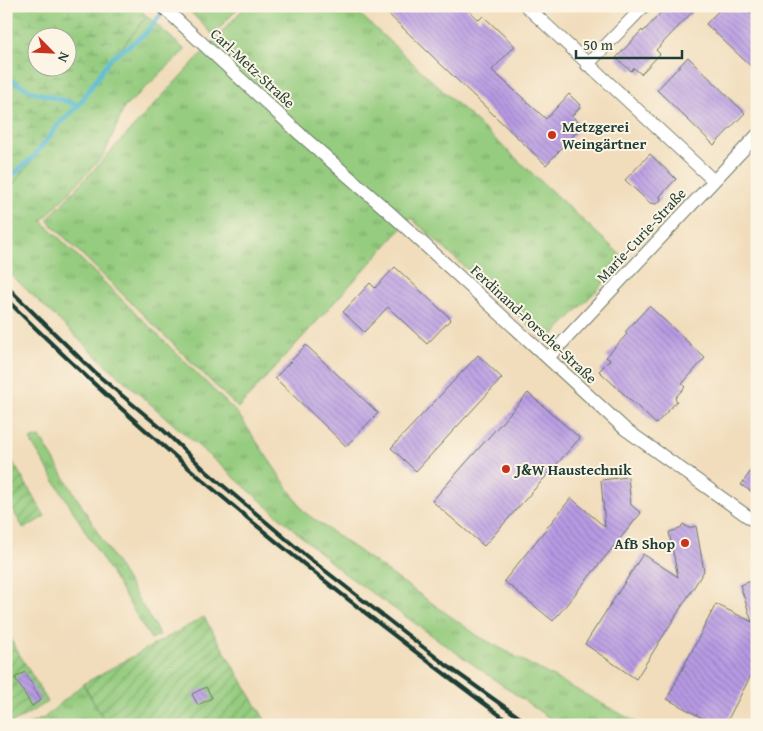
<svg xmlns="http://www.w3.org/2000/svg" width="763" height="731" viewBox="0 0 763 731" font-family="'Gentium Book Plus',serif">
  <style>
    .grass { fill: url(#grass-tufts); stroke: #5a845a }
    .wetland { fill: url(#wetland-marsh); stroke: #5a845a; fill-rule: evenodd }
    .garden { fill: url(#garden-furrows); stroke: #5a845a }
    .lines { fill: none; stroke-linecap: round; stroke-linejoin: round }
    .stream { stroke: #5abcd8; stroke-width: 4.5 }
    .building { fill: url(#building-back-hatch) }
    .street-casing { stroke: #687564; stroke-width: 14 }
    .street { stroke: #fff; stroke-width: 12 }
    .rail { stroke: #1f3d34; stroke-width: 4 }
    .poi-dot { fill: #c8321e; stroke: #fcf5e5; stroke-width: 2 }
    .labels { text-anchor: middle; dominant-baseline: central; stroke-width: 4; stroke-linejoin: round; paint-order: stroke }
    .street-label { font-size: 15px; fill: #1f3d34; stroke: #fcf5e5 }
    .poi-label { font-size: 15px; font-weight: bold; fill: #1f3d34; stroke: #fcf5e5; text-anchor: start }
  </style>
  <defs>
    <pattern id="grass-tufts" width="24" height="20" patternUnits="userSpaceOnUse" patternTransform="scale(1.25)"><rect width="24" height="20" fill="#95cc7f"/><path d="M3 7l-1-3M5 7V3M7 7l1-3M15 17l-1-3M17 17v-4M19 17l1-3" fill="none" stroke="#79a769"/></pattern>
    <pattern id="wetland-marsh" width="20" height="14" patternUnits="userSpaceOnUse" patternTransform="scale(1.25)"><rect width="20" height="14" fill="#95cc7f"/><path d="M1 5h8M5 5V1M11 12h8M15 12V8" fill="none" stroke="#79a769"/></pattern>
    <pattern id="garden-furrows" width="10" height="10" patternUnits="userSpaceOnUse" patternTransform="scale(1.25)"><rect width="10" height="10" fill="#95cc7f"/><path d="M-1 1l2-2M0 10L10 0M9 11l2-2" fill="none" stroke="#79a769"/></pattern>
    <pattern id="building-back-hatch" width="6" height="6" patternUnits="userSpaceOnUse" patternTransform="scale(1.25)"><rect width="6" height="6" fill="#b89ae4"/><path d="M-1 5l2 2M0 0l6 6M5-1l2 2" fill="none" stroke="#957fba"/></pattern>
  </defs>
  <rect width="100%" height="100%" fill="#fcf5e5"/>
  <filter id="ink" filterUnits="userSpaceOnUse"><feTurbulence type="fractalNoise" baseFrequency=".02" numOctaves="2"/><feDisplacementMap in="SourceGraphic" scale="10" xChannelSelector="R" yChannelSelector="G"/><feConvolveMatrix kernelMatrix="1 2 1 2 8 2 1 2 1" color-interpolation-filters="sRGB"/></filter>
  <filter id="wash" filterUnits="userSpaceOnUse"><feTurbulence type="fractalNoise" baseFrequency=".0096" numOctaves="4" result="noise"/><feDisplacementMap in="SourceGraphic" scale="20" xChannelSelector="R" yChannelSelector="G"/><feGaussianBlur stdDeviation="1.12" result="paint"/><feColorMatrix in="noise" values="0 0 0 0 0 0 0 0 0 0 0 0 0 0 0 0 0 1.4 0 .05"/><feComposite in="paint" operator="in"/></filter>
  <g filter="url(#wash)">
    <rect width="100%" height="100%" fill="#f1ddbc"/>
    <path class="grass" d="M185,6H240L213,35Z
      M246,6H351L626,260L550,338L540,336L411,218L238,408L47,220Z
      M147,16L185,50L124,108L104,155L42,221L238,414L304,512L478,636L641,725H559L341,571L106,365L6,270V193Z
      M40,437L160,635L151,639L30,440Z
      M83,684L107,725H27L44,718Z"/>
    <path class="wetland" d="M6,6H136L147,16L6,193ZM38,38H68V68H38Z"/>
    <path class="garden" d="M8,454L45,516L24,529L6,499V456Z
      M204,617L268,725H107L83,684Z
      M6,632L48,702L9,725H6Z"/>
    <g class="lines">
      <path class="stream" d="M6,77L31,91L79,105
        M6,181L35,155L60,123L79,105L110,59L144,35L164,11"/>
    </g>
    <g id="blocks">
      <path class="building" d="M380,6H464L479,20L483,16L515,46L492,70L546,119L569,94L581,106L572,116L582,126L546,165Z
        M667,6H698L656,50L660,54L641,74L634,68L631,71L616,58L642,30L643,32Z
        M723,6H743L757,19V72L706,24Z
        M688,57L745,113L714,145L657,90Z
        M650,154L676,179L660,196L661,200L656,204L650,203L625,180Z
        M395,267L451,319L427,344L388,307L364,332L343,312L370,283L375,288Z
        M649,306L705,358L682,384L685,387L675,398L677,401L656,424L599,371L610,360L606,357L627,334L625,332Z
        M306,345L378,413L346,446L275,378Z
        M478,355L502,378L416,471L391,448Z
        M528,393L580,438L484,546L432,501Z
        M757,462V495L741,485Z
        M628,477L631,505L641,513L553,621L504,581L571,498L605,527L601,480Z
        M683,524L689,528L696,526L704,571L636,679L585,644L643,554L678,577L669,532L680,529Z
        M757,579V664L725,725H716L667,699L716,604L752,622L740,585Z
        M25,672L41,700L32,706L15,678Z
        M206,687L212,698L198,705L192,694Z"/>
    </g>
  </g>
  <g filter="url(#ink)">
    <use href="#blocks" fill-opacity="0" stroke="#687564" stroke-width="1"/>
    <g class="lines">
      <g class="street-casing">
        <path id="street" d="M162,6L300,134L389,212L625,429L757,523
          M526,6L714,181
          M587,65L644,6
          M548,358L757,135"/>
      </g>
      <use href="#street" class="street"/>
      <path class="rail" d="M6,286L94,372L161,428L207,472L305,555L446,665L530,725
        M6,299C162,455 336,594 513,725"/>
    </g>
  </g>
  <g class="poi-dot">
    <circle cx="552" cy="135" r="5"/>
    <circle cx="506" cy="469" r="5"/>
    <circle cx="685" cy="543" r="5"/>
  </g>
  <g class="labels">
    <g class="street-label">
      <text transform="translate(253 68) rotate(43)">Carl-Metz-Straße</text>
      <text transform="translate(641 235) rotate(-47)">Marie-Curie-Straße</text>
      <text transform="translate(534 324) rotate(43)">Ferdinand-Porsche-Straße</text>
    </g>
    <g class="poi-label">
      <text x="562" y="126">Metzgerei<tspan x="562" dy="17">Weingärtner</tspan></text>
      <text x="516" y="469">J&amp;W Haustechnik</text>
      <text x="675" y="543" text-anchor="end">AfB Shop</text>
    </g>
  </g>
  <rect width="763" height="731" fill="none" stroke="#fcf5e5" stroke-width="25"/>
  <g transform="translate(52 52) rotate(114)"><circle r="24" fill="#fcf5e5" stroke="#a4ab9e"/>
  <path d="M0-4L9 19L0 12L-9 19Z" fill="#c8321e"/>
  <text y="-8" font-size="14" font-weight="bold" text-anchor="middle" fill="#1f3d34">N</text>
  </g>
  <path d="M576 50v8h106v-8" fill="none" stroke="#1f3d34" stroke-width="2.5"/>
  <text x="583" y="50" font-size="15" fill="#1f3d34" stroke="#fcf5e5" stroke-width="4" paint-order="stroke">50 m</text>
</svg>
